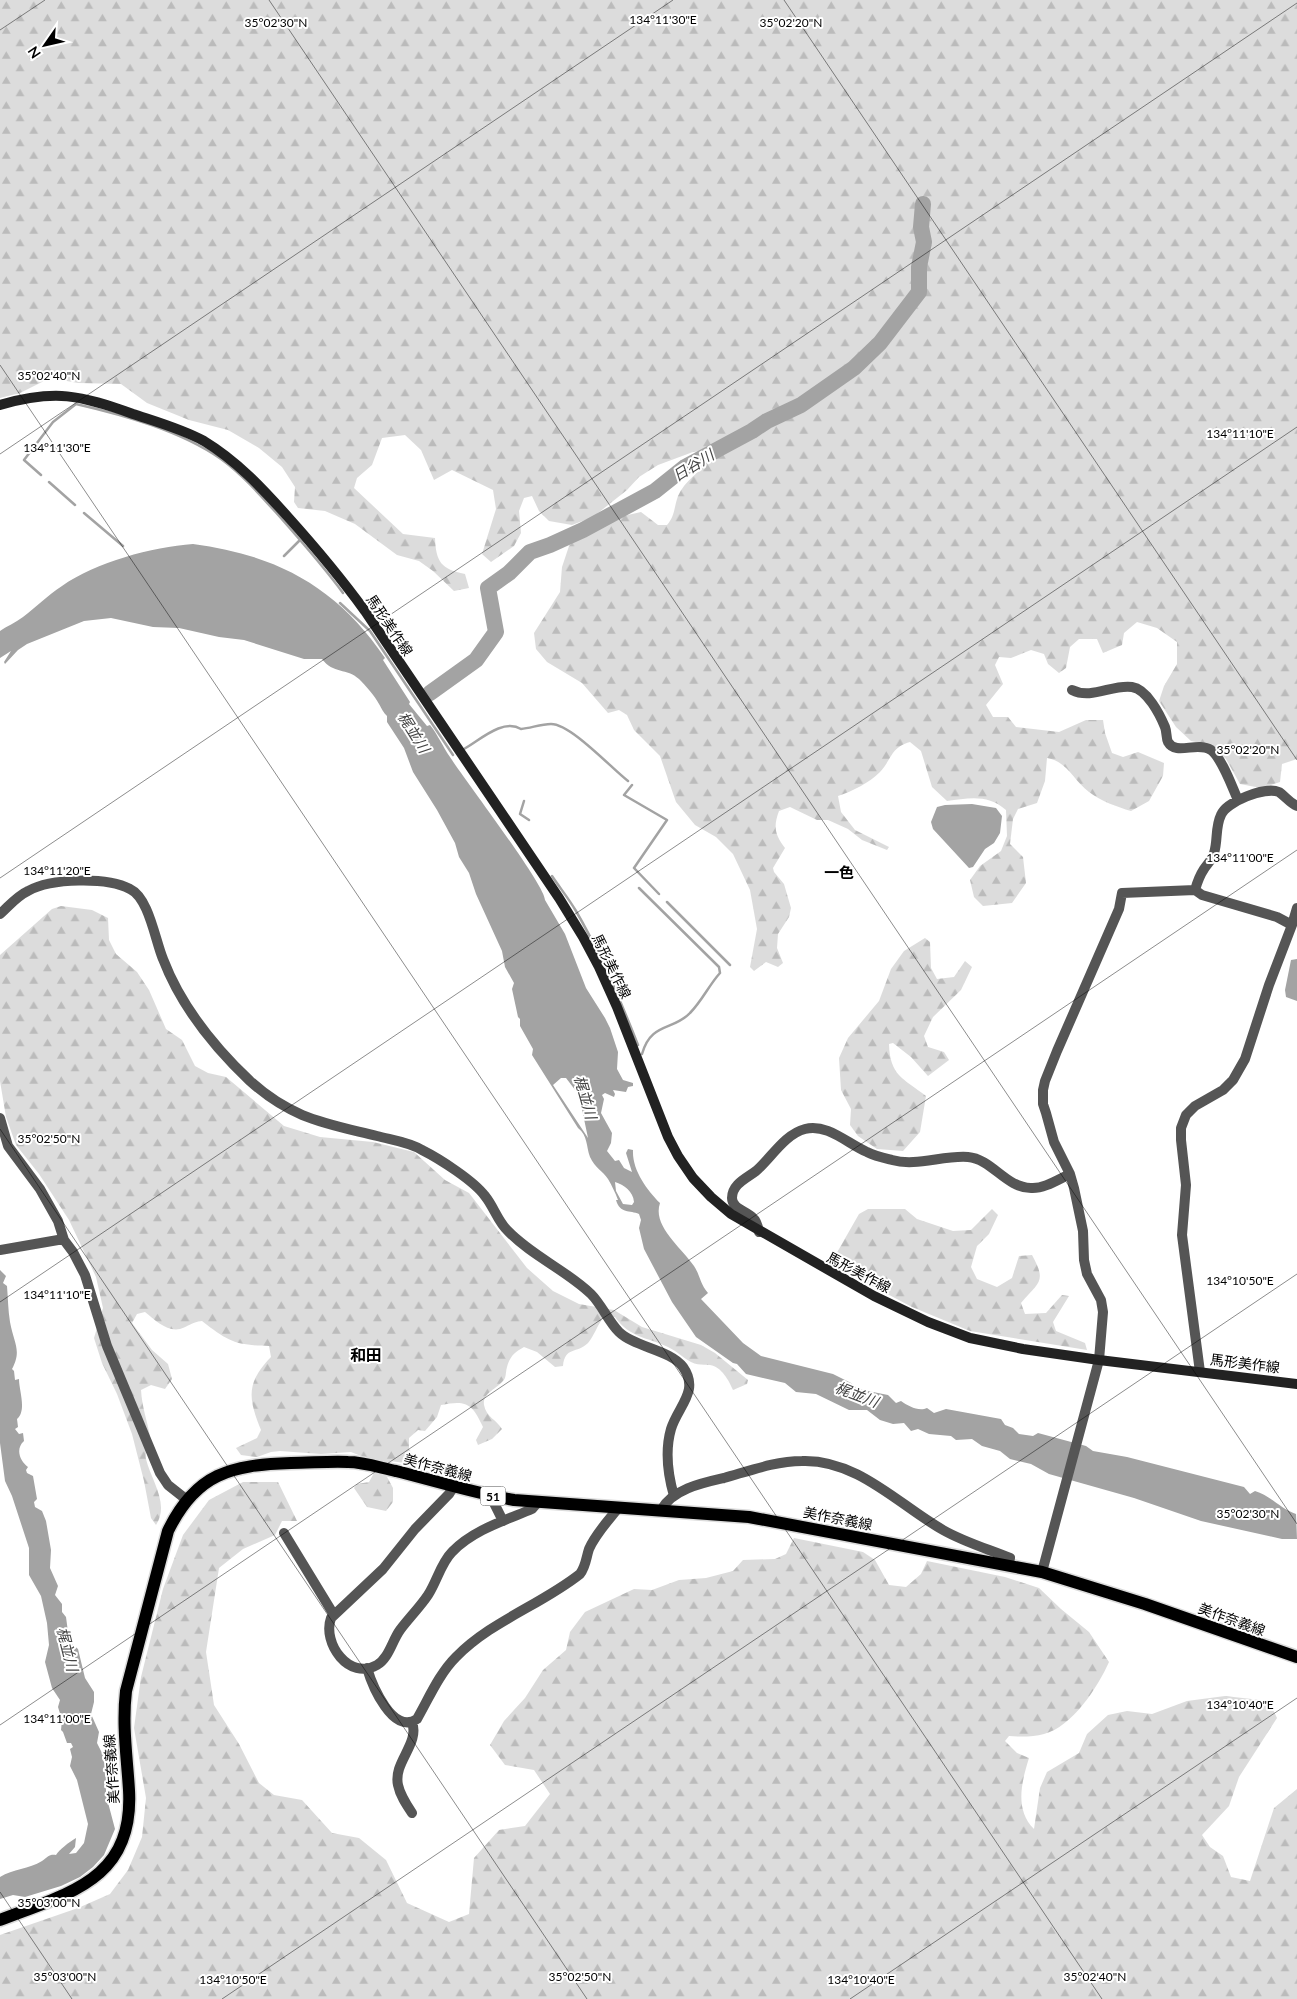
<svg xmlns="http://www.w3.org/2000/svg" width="1297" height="1999" viewBox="0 0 1297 1999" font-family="Lato,'Noto Sans JP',sans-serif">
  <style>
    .forest { fill: url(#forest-firs) }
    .water { fill: #a3a3a3; fill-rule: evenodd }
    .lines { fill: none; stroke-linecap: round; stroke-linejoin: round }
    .stream { stroke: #a3a3a3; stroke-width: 2.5 }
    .river { stroke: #a3a3a3; stroke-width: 16 }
    .primary-casing { stroke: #dbdbdb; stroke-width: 15 }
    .minor { stroke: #555; stroke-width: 10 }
    .secondary { stroke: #222; stroke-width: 10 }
    .primary { stroke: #000; stroke-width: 12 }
    .ticks { fill: none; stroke: #000; stroke-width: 1; stroke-opacity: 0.45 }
    .labels { text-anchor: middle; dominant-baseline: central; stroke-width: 4; stroke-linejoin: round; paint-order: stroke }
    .shield { fill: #fff; stroke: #4c4c4c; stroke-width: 1 }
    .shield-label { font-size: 12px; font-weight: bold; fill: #000 }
    .street-label { font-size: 14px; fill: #000; stroke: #fff }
    .water-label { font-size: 15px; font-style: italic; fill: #444; stroke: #fff }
    .neighbourhood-label { font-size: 15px; font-weight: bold; fill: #000; stroke: #fff }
    .quarter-label { font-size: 16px; font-weight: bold; fill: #000; stroke: #fff }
    .ticks-label { font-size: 12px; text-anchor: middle; fill: #000; stroke: #fff; stroke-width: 4; stroke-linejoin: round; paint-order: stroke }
  </style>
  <defs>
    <pattern id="forest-firs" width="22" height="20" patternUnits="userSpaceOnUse" patternTransform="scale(1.25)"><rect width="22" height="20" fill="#dcdcdc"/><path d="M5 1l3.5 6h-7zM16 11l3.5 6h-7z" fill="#bbb"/></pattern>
  </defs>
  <rect width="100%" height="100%" fill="#fff"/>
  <path class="forest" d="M0,0H1297V759L1282,764L1280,782L1261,788L1240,784L1226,759L1211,745L1191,741L1176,727L1159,701L1164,686L1177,664V642L1157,628L1137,622L1124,633L1122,645L1103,653L1097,639H1079L1070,647L1066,668L1059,673L1048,664L1044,654L1031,650L1011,658L999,657L995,665L1003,684L986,705L993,717H1008L1016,727L1059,732L1086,720H1103L1105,733L1112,753L1123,757L1138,752L1164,763L1163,776L1149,801L1131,811C1117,807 1101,801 1089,792C1073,780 1067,761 1047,758L1045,781L1037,803L1018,809L1013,819L1010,844L1023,857L1026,883L1012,903L983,906L974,897L970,880L980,866L1001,851L1007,836L1006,810C988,794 969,798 947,801L932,787L921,751L910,742C891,747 892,759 880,772C869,783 853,791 838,796L841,812L855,830L889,847L887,850L862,840L848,829L828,820H817L790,807L779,811C773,827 775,835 785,848L773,868L774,872L784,884L791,908L789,917L778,934L777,948L783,963L778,967L766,962L754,971L750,967L757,929L750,890L733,854L716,837L695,825L676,802L660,756L634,730L627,715L619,710L608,713L582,683L547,662L536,649L534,633L560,592L562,567L569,546L577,537L619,517L641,512L658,525H667C675,516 674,507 678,496C685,481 699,471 711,461V450L693,452L658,465L639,477L627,490L593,517L572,525L549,521L539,511L532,496L524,498L519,511L521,533L514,546L491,562L482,554L496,509L493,490L452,470L434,480L421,450L405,435L382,438L372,465L357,478L354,488L403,534L435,538C436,562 441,569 465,574L469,588L454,591L433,571L419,561L397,555L355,524L325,511L298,508L294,502L295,487L282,467L259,448L228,430L189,420L147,403L121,384L78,383L50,378L20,393L0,398Z
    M61,906L92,910L108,918L109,940L116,954L137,972L149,990L166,1029L182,1040L195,1066L208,1073L226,1077L284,1126L320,1137L373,1142L414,1152L445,1180L469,1193L527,1268L553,1291L579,1304L614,1310L642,1327L701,1345L715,1353L748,1380L747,1384L733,1390C729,1381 722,1367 710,1365C704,1364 698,1366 691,1362C683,1358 677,1351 668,1347C647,1337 630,1338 615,1317L603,1318C597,1326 594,1336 588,1343C577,1354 565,1346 563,1366L555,1367L537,1352L524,1347C515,1352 510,1356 507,1367C506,1370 506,1375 505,1378C500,1388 482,1392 484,1405C486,1417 497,1420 502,1429L492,1439L478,1445L476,1440L483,1427C472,1403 466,1400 441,1405L437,1417L425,1431L418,1430L409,1438V1449L417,1460L412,1464L390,1461L386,1475L393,1488V1502L386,1511L367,1507L354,1488L357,1484L369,1482L374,1473L366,1458L351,1452L321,1454L280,1451L271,1452L257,1457L241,1455L236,1448L257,1438L261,1430C248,1398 246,1383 271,1357L269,1346C235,1345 229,1342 202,1321C191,1322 188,1327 180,1329C167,1332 155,1320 145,1312L137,1314L132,1323L152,1350L168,1364L172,1379L165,1389L151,1385L141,1390C142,1407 147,1420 150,1436C151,1444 144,1451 146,1459C151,1480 170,1504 156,1525L151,1518L144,1481L132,1434L117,1394L102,1363L94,1338L103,1308L96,1277L69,1220L39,1174L16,1145L6,1117L0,1081V955L52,909Z
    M925,938L930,942L931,968L937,979L954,977L965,961L972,967L961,990L933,1017L924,1036L928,1047L944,1052L949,1060L928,1076L911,1057L893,1043L889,1044C890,1076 903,1078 926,1096L920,1132L903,1151L877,1149L858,1136L850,1125L851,1109L841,1090L839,1058L848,1038L879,1001L891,969L904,951Z
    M868,1209H905L917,1219L953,1231L971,1230L992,1209L998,1215L989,1234L977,1246L971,1267L977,1279L997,1287L1012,1278L1019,1256L1032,1255C1047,1282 1039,1282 1021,1303L1025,1314L1046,1313L1062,1295L1069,1296L1053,1322L1056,1331L1085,1343L1087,1350L970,1331L912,1307L840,1269L835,1256L859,1214Z
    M243,1482H278L297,1521H282L275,1535L243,1549L219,1568L206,1652L214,1705L239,1744L259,1783L274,1795L302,1800L332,1833L359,1838L386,1860L407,1903L449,1922L469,1914L474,1858L499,1830L525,1826L550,1794L534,1770L505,1765L490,1745L504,1721L525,1698L543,1670L566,1650L570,1632L585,1612L634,1589L652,1590L679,1580L706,1578L733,1571L743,1560L775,1559L786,1554L794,1538L863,1552L875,1560L889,1585L906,1587L921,1574L927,1561L1005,1577L1039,1588L1061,1609L1089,1632L1109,1662C1098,1687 1072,1727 1044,1734C1033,1737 1021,1737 1009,1736L1005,1741L1017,1753L1029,1758C1022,1781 1014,1809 1034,1829L1040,1788L1047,1772L1079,1753L1087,1734L1108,1715L1127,1711L1152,1714L1187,1701L1225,1696L1269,1701L1277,1718L1239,1777L1229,1806L1202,1835L1210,1847L1223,1856L1231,1877L1250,1881L1274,1808L1297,1789V1999H0V1935L78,1908L110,1894L128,1870L142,1837L146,1798L134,1728L141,1677L163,1589L183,1535L209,1500Z"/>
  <path class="water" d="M193,544C277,555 337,587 385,658L383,660L410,702L409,704L427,726L430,725C438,735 443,747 450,757C464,779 545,885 545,900L565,934L586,988L605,1018L610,1028L618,1052L617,1069L623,1080L633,1083V1086L628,1087L626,1092L613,1090L615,1094L614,1097L605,1093L602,1095L604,1099L601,1113L612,1133L611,1143L607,1151L615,1161L619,1160L624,1168L632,1172L626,1153L628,1149L633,1150C632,1170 647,1190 660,1203C652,1226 682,1248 694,1266C700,1275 700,1284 708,1293L701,1299L743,1343L761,1356L833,1374L851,1383L858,1389L888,1395L896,1403L901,1401C908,1406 919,1412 927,1408L934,1413L946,1409L1001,1419L1005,1425L1013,1428L1019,1434L1033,1436L1038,1433L1086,1446L1093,1451L1127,1457L1244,1487L1250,1494L1255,1491C1271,1496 1280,1508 1296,1514L1297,1539H1282L1201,1521L1134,1498L1049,1474L1031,1464L1010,1459L1000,1451L982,1446L972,1439L956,1440L951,1436L929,1434L918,1429L911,1431L904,1423L893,1424L880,1420L867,1410H849L816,1394L796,1392L785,1383L746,1374L737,1364L733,1363L696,1337L672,1302L644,1249L639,1228L641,1220L639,1214C630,1210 620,1214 616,1200H618C615,1192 612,1186 608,1179C603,1171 595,1168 590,1157C586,1146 588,1136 578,1128L532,1055L533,1049L520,1026V1019L518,1017L512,989L514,983L505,967L502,951L476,894L469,873L459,857L455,843L437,810L413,772L404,748L387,722V716C383,712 382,709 379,704C375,696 366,686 359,679C347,668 333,674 322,659H304L244,640L219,637L179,628L153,627L111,618L84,621L27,644L18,650L5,664L4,662L11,651L0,658V631C7,626 15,623 23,617C36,607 48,595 62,586C96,562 152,547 193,544ZM561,1078H566L579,1095L588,1138L553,1085ZM615,1182C624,1185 633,1191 634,1202L632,1205L623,1204L616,1191Z
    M972,804L996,808L1002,816L1000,833L994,843L985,849L973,867L969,868L933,829L931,822L937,807L945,805Z
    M1297,959V1001L1286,997L1285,990L1291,960Z
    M0,1270L6,1276L3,1283L7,1286C8,1298 8,1310 10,1322C14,1344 22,1350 12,1369L14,1371L15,1380L19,1379C19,1391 27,1410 17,1419L18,1427L15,1429L19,1434L23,1433L24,1441C15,1449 20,1461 28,1467L26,1470L27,1473L33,1476L37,1499L34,1502L35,1507L42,1511L46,1521L51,1550L50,1568L58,1586L55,1595L62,1604V1612L66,1617L68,1632L71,1635V1643L78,1649L85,1678L94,1692V1702L91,1714L99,1732L97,1743L103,1755L102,1757L106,1760V1795L115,1829L104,1855L93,1867L80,1877L61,1886L25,1897L13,1895L0,1899V1877C13,1869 29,1869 42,1861C48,1857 49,1854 56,1855C59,1850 69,1842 76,1838L75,1847L69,1854L76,1853L84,1843L88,1824L77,1780L70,1766L72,1757L70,1749L73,1747L71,1743H67L63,1732L61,1730L62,1720L58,1707L60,1700L52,1688L45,1662L49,1645L47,1623L41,1596L29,1575V1548L12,1496L5,1481L0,1443Z"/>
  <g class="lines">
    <path class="stream" d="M41,475L24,460L53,422L76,404C124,415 181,431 221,459C243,475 262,497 280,517C302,542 324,567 343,593
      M49,482L75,505
      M84,513L123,546
      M284,556L300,540
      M340,603L370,631L453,755
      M464,749C480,740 503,718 521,729C531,728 541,724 551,724C571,724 611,768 628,781
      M632,785L624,795L667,820L634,868L659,894
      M524,801L520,814L529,820
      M552,876C560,888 569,899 576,911C601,954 620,999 638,1045
      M639,888L719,967L720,973C709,985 702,1001 690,1013C673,1031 651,1022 642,1054
      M667,902L730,965"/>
    <path class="river" d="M430,693L476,660L496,632L488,588L509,573L530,552L550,545L583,530L655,491L685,467L752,431L767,421L801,405L854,368L880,343L919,292V267L924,242L921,227L923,204"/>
    <g class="primary-casing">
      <path id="primary" d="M0,1920C69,1893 134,1880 129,1790C127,1757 122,1725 126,1691L168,1531C196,1473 231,1465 291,1463C310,1463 330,1461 348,1462C364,1462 381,1468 396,1471C436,1481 474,1493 514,1500L749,1517L1042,1572L1145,1604L1297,1657"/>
    </g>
    <path class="minor" d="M1072,690C1092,700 1112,684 1132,687C1147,689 1160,715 1165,727C1167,732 1166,738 1168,742C1176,756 1197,741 1211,750C1222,758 1232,787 1238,800
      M1195,890C1197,883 1200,875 1204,869C1208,863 1212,860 1214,853C1218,841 1215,827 1221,815C1226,802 1265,786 1279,792C1285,796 1290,803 1297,806
      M0,914C9,906 17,896 28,891C51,878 107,877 130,889C149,898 155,940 163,959C181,1006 213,1046 250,1081C292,1119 325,1123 377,1136C392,1140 409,1142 422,1150C440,1159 474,1181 485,1196C494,1207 498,1222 508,1231C532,1256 566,1270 591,1294C602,1305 608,1321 619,1332C634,1347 671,1350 683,1367C700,1391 678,1406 671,1429C665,1450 668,1475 674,1496
      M1292,925L1297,908
      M0,1118L8,1146L40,1189L58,1221L64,1240L73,1252L85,1275L107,1346L160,1473L168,1485L187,1500
      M759,1232C758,1227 757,1221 753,1218C747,1211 732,1209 732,1198C732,1184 747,1178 756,1171C771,1158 785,1134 805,1129C827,1123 848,1144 867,1152C875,1156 884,1158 892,1160C916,1167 943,1155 968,1157C992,1159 1006,1188 1031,1188C1044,1189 1059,1179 1070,1174
      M0,1250L58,1240H64
      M454,1486L449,1494L415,1529L383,1569L331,1618C322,1643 349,1681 377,1665C389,1658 392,1641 400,1630C409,1618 420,1607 428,1595C437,1581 441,1563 452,1552C473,1530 506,1520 532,1509L538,1502
      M494,1496V1503L503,1521
      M661,1510C673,1489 702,1483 724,1478C749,1471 776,1461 802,1461C857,1459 899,1505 943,1530C964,1542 988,1549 1010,1558L1008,1566
      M284,1533L334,1615
      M1042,1572L1099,1360L1103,1312L1101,1300L1087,1274L1084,1260L1083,1231L1074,1188L1070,1174L1054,1142L1046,1113L1043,1104V1090L1045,1081L1057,1051L1119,909L1122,893L1195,890L1202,895L1277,917L1292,925L1269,985L1245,1059L1233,1080L1223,1090L1195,1106L1186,1115L1181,1128V1140L1186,1185L1182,1235L1200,1372
      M367,1668C372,1685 393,1736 417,1719C429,1698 439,1674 456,1657C491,1621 541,1605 580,1574C586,1566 586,1558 589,1549C596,1533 609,1520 619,1507
      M412,1813C406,1804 400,1795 398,1785C393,1762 420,1744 412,1722"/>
    <path class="secondary" d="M0,405C55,389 80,395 133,414C157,422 182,429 204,441C237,461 262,488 288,517C315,547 341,578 365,611L559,898L583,937L599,967L617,1007L668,1137L678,1156L693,1178L711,1197L731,1214L874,1296L928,1322L970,1338L1023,1349L1099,1360L1297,1384"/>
    <use href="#primary" class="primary"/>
  </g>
  <path class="ticks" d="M269,0L1297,1524M784,0L1297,760M0,30L45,0M0,365L1102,1999M0,454L673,0M0,878L1297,3M0,1129L587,1999M0,1302L1297,427M0,1725L1297,850M0,1892L72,1999M222,1999L1297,1274M850,1999L1297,1698"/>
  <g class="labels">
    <rect class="shield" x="480.5" y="1486.5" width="25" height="19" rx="4"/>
    <g class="shield-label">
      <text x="493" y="1496">51</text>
    </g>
    <g class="street-label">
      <text transform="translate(390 625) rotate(56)">馬形美作線</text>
      <text transform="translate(612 966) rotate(64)">馬形美作線</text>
      <text transform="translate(859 1272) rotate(28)">馬形美作線</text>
      <text transform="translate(1245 1363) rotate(7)">馬形美作線</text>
      <text transform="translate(438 1467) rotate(15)">美作奈義線</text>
      <text transform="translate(838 1518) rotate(11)">美作奈義線</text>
      <text transform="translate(1232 1619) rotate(20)">美作奈義線</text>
      <text transform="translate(111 1769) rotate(-94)">美作奈義線</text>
    </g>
    <g class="water-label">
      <text transform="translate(693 465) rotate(-32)">日谷川</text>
      <text transform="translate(414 732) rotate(58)">梶並川</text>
      <text transform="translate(586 1097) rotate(74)">梶並川</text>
      <text transform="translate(857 1394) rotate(21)">梶並川</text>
      <text transform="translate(68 1649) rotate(76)">梶並川</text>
    </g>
    <g class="neighbourhood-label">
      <text x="839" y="872">一色</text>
    </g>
    <g class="quarter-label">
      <text x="366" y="1354">和田</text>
    </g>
  </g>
  <g class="ticks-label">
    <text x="663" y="24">134°11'30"E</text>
    <text x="276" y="27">35°02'30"N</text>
    <text x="791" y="27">35°02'20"N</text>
    <text x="49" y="380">35°02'40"N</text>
    <text x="1240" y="438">134°11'10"E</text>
    <text x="57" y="452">134°11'30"E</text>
    <text x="1248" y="754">35°02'20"N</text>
    <text x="1240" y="862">134°11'00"E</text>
    <text x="57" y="875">134°11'20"E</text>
    <text x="49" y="1143">35°02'50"N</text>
    <text x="1240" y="1285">134°10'50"E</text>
    <text x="57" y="1299">134°11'10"E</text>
    <text x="1248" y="1518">35°02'30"N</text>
    <text x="1240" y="1709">134°10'40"E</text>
    <text x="57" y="1723">134°11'00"E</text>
    <text x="49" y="1907">35°03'00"N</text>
    <text x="65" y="1981">35°03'00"N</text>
    <text x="580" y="1981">35°02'50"N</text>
    <text x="1095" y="1981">35°02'40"N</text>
    <text x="233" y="1984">134°10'50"E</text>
    <text x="861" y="1984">134°10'40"E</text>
  </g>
  <g transform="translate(45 45) rotate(236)" stroke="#ffffff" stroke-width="4" paint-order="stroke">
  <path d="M0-4L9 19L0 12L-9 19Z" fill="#000000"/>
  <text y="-8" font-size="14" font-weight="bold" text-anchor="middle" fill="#000000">N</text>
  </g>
</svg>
